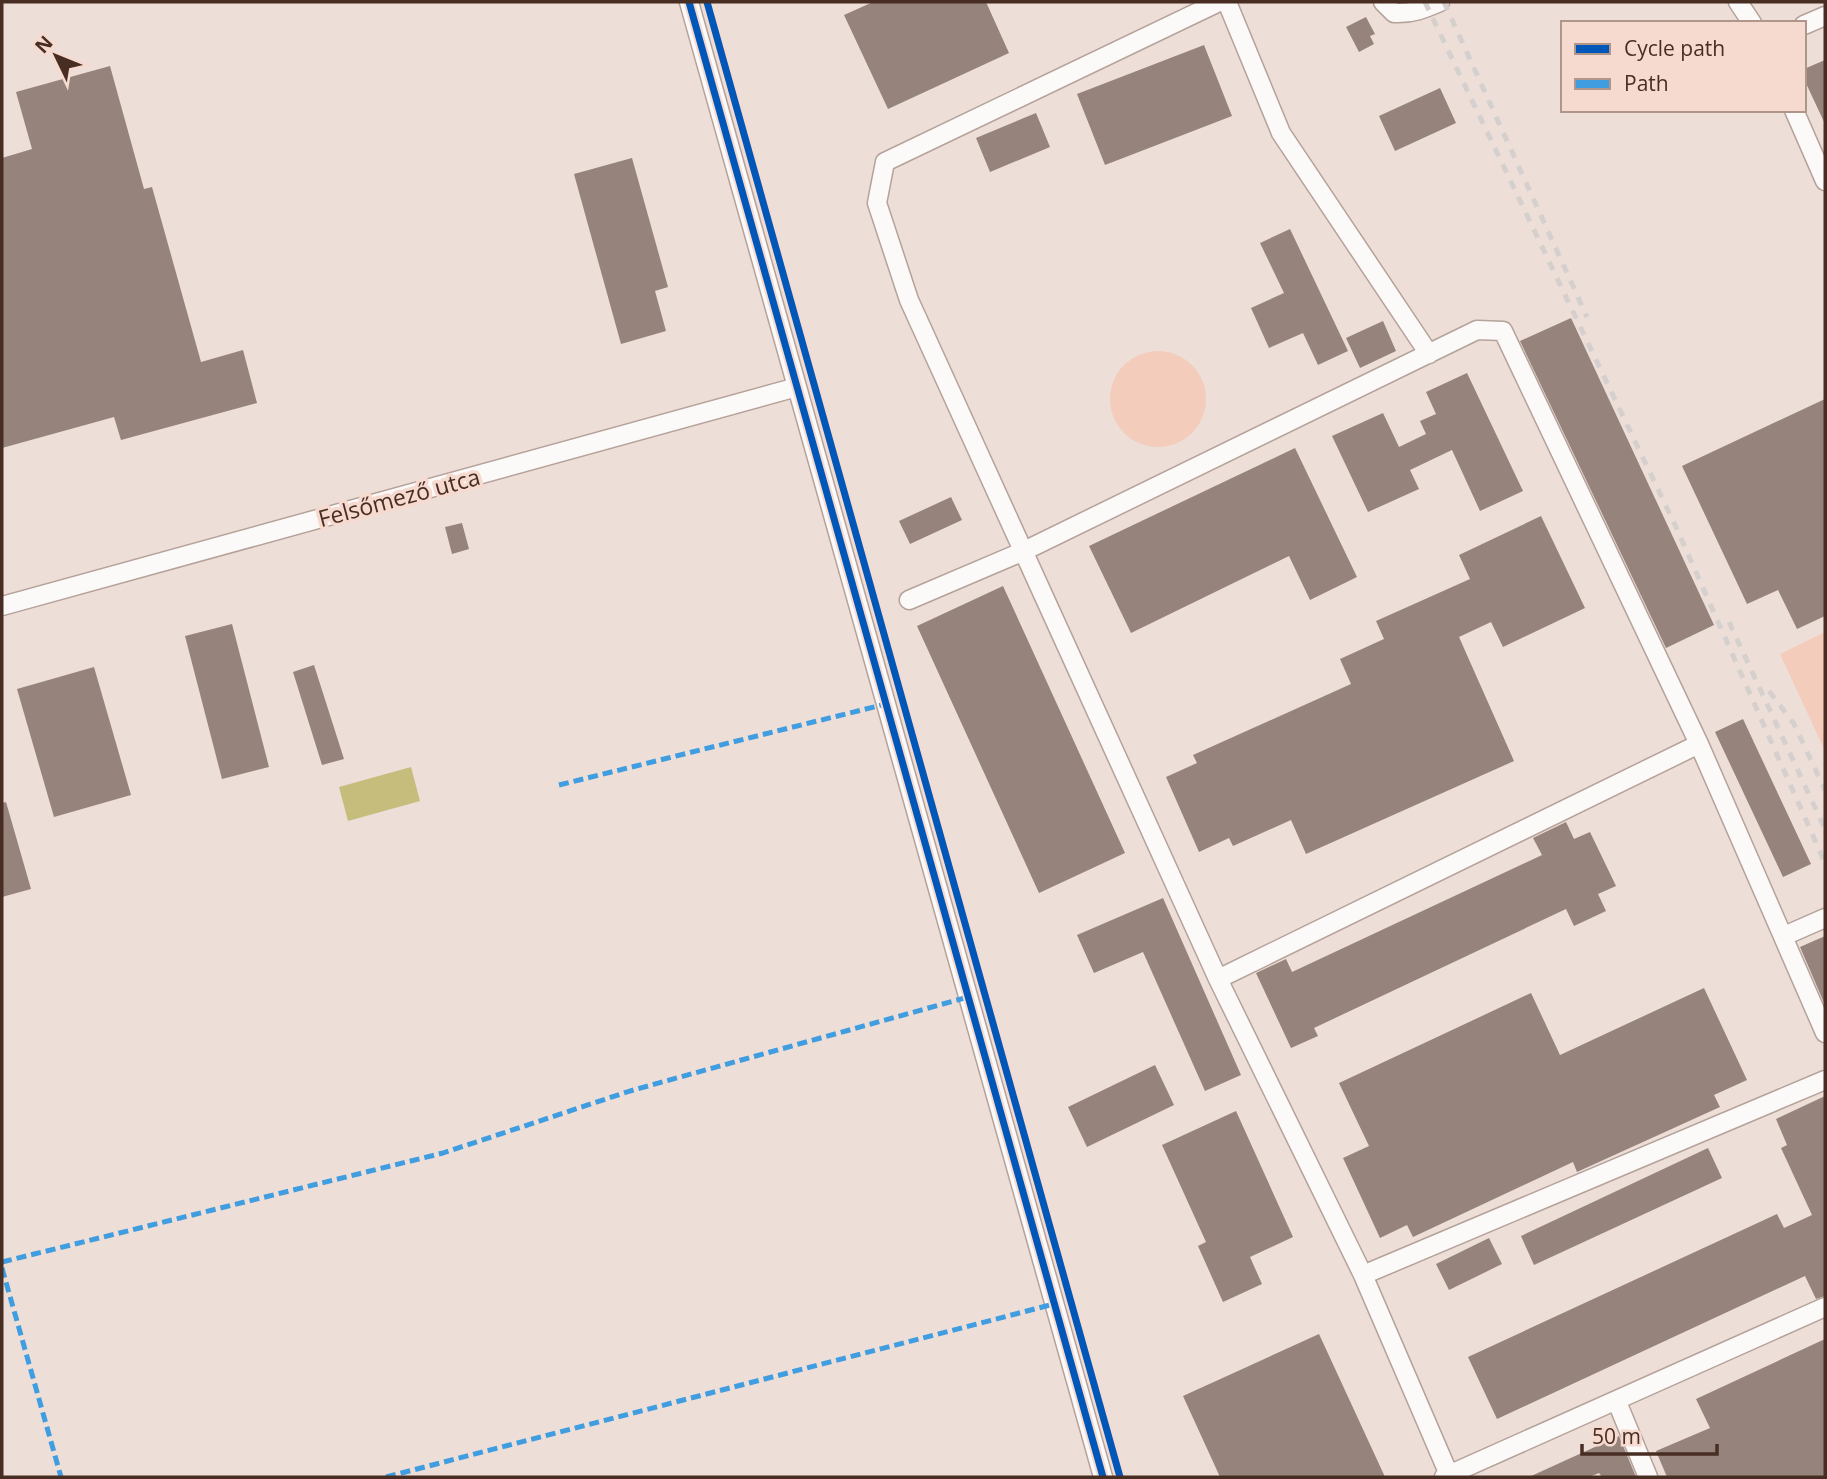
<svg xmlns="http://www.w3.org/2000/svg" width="1827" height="1479" viewBox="0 0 1827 1479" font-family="'Open Sans',sans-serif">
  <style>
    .green { fill: #f4ccbb }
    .water { fill: #c6bc7c }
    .building { fill: #95837c }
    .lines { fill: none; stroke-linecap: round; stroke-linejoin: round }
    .minor-casing { stroke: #b5a29a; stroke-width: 21 }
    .minor { stroke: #fcfaf9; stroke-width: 18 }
    .rail { stroke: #d5d0ce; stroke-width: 5; stroke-dasharray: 9 9; stroke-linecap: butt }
    .quiet { stroke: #409de0; stroke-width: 5; stroke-dasharray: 10 5; stroke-linecap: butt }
    .cycleway-casing { stroke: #f6dacf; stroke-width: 11 }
    .cycleway { stroke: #0057b8; stroke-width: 7 }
    .labels { text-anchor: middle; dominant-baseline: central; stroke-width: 7; stroke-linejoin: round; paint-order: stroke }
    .street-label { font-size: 23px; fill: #482e22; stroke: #f6dacf }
  </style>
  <rect width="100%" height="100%" fill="#edded8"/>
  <path class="green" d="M1110 399a48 48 0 1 1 96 0a48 48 0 1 1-96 0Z
    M1825,632V751L1780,654Z"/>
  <path class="water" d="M411,767L420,801L348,821L339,787Z"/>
  <path class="building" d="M873,2H986L1009,53L888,109L844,15Z
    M1366,17L1375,34L1370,36L1374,44L1359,52L1346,27Z
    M1204,45L1232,116L1105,165L1077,94Z
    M1825,60V124L1804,79V69Z
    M110,66L144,189L152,187L201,362L243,350L257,403L121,440L114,417L2,448V158L32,149L16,92Z
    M1440,88L1456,123L1395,151L1379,116Z
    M1036,113L1050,147L990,172L976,138Z
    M632,158L668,287L655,291L666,331L621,344L574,174Z
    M1290,229L1348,351L1318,365L1303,333L1269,348L1251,308L1284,293L1260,243Z
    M1571,318L1714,625L1666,648L1520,341Z
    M1383,321L1396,351L1360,368L1346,338Z
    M1467,373L1523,491L1480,511L1452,450L1410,470L1419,489L1368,512L1332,436L1383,413L1399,447L1426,434L1420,421L1436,414L1426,392Z
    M1825,399V616L1797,629L1778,590L1747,604L1682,466Z
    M1295,448L1357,577L1310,600L1289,556L1131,633L1089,546Z
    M951,497L962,520L910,544L899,521Z
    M1541,516L1585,608L1503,647L1491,622L1459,637L1514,761L1306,854L1291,820L1233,846L1229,838L1199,852L1166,777L1197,763L1193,755L1351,684L1340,659L1384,639L1376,621L1470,579L1459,555Z
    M462,523L469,549L452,554L445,527Z
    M1003,586L1125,853L1039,893L917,626Z
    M232,624L269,767L222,779L185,636Z
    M314,665L344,759L322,765L293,672Z
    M94,667L131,795L54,817L17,689Z
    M1743,719L1811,864L1783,877L1715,732Z
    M6,802L31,889L2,897V803Z
    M1566,822L1574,839L1590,832L1616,886L1598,894L1606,911L1574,926L1566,909L1314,1028L1318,1036L1291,1048L1256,973L1286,959L1292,972L1542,855L1533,838Z
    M1163,898L1241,1075L1205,1091L1143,952L1094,973L1077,935Z
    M1825,936V1005L1800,947Z
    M1704,988L1747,1080L1714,1095L1720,1107L1577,1172L1573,1162L1413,1237L1407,1225L1380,1238L1343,1158L1369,1146L1339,1083L1531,993L1560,1055Z
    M1155,1065L1174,1105L1087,1147L1068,1107Z
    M1825,1096V1296L1816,1299L1805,1276L1497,1419L1468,1357L1777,1214L1784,1228L1812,1215L1781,1148L1787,1145L1776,1119Z
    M1236,1111L1293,1237L1250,1257L1262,1284L1223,1302L1198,1246L1206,1242L1162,1145Z
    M1708,1148L1722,1178L1534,1265L1521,1236Z
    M1489,1238L1502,1264L1449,1290L1436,1264Z
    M1319,1334L1385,1477H1220L1183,1396Z
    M1825,1339V1477H1667L1656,1451L1710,1428L1696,1399Z
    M1619,1436L1636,1477H1602L1599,1473L1589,1477H1529Z"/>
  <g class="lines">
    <g class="minor-casing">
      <path id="minor" d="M689,2L1103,1477
        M1219,2L885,162L877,203L909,300L1218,979L1363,1275L1450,1477
        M1227,2L1281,133L1429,354
        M1383,2L1394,13C1412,14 1424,9 1440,2
        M1738,2L1752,23
        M1804,25L1825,16
        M1794,110L1825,181
        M909,600L1024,551L1477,330L1503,331L1699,744L1825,1033
        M2,606L797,387
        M1784,936L1825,918
        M1218,979L1699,744
        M1363,1275L1825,1080
        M1617,1402L1648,1477
        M1444,1477L1825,1307"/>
    </g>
    <use href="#minor" class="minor"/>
    <path class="rail" d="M1425,2L1676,527L1825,863
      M1444,2L1587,317
      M1729,622L1825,829
      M1769,691L1794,724L1825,790"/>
    <path class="quiet" d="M559,785L886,704
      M2,1262L443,1153L630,1091L968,997
      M2,1268L61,1477
      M386,1477L1054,1304"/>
    <g class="cycleway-casing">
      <path id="cycleway" d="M689,2L1103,1477
        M707,2L1120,1477"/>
    </g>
    <use href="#cycleway" class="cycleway"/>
  </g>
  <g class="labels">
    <g class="street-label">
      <text transform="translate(399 497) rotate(-15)">Felsőmező utca</text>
    </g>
  </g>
  <rect width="1827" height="1479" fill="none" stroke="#482e22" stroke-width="7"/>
  <rect x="1561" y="21" width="245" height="91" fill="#f6dacf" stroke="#b0958a" stroke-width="2"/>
  <rect x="1575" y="44" width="35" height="10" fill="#0057b8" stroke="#b0958a" stroke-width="2"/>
  <text x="1624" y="56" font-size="21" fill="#482e22">Cycle path</text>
  <rect x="1575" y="79" width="35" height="10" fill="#409de0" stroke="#b0958a" stroke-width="2"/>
  <text x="1624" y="91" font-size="21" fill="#482e22">Path</text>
  <g transform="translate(56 56) rotate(313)" stroke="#f6dacf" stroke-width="5" paint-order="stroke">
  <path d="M0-5L12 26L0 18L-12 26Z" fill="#482e22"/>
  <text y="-10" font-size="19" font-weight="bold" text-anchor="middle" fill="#482e22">N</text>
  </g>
  <path d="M1582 1444v10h135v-10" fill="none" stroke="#482e22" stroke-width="3.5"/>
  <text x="1592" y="1444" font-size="21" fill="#482e22" stroke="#f6dacf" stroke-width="5" paint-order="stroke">50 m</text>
</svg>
